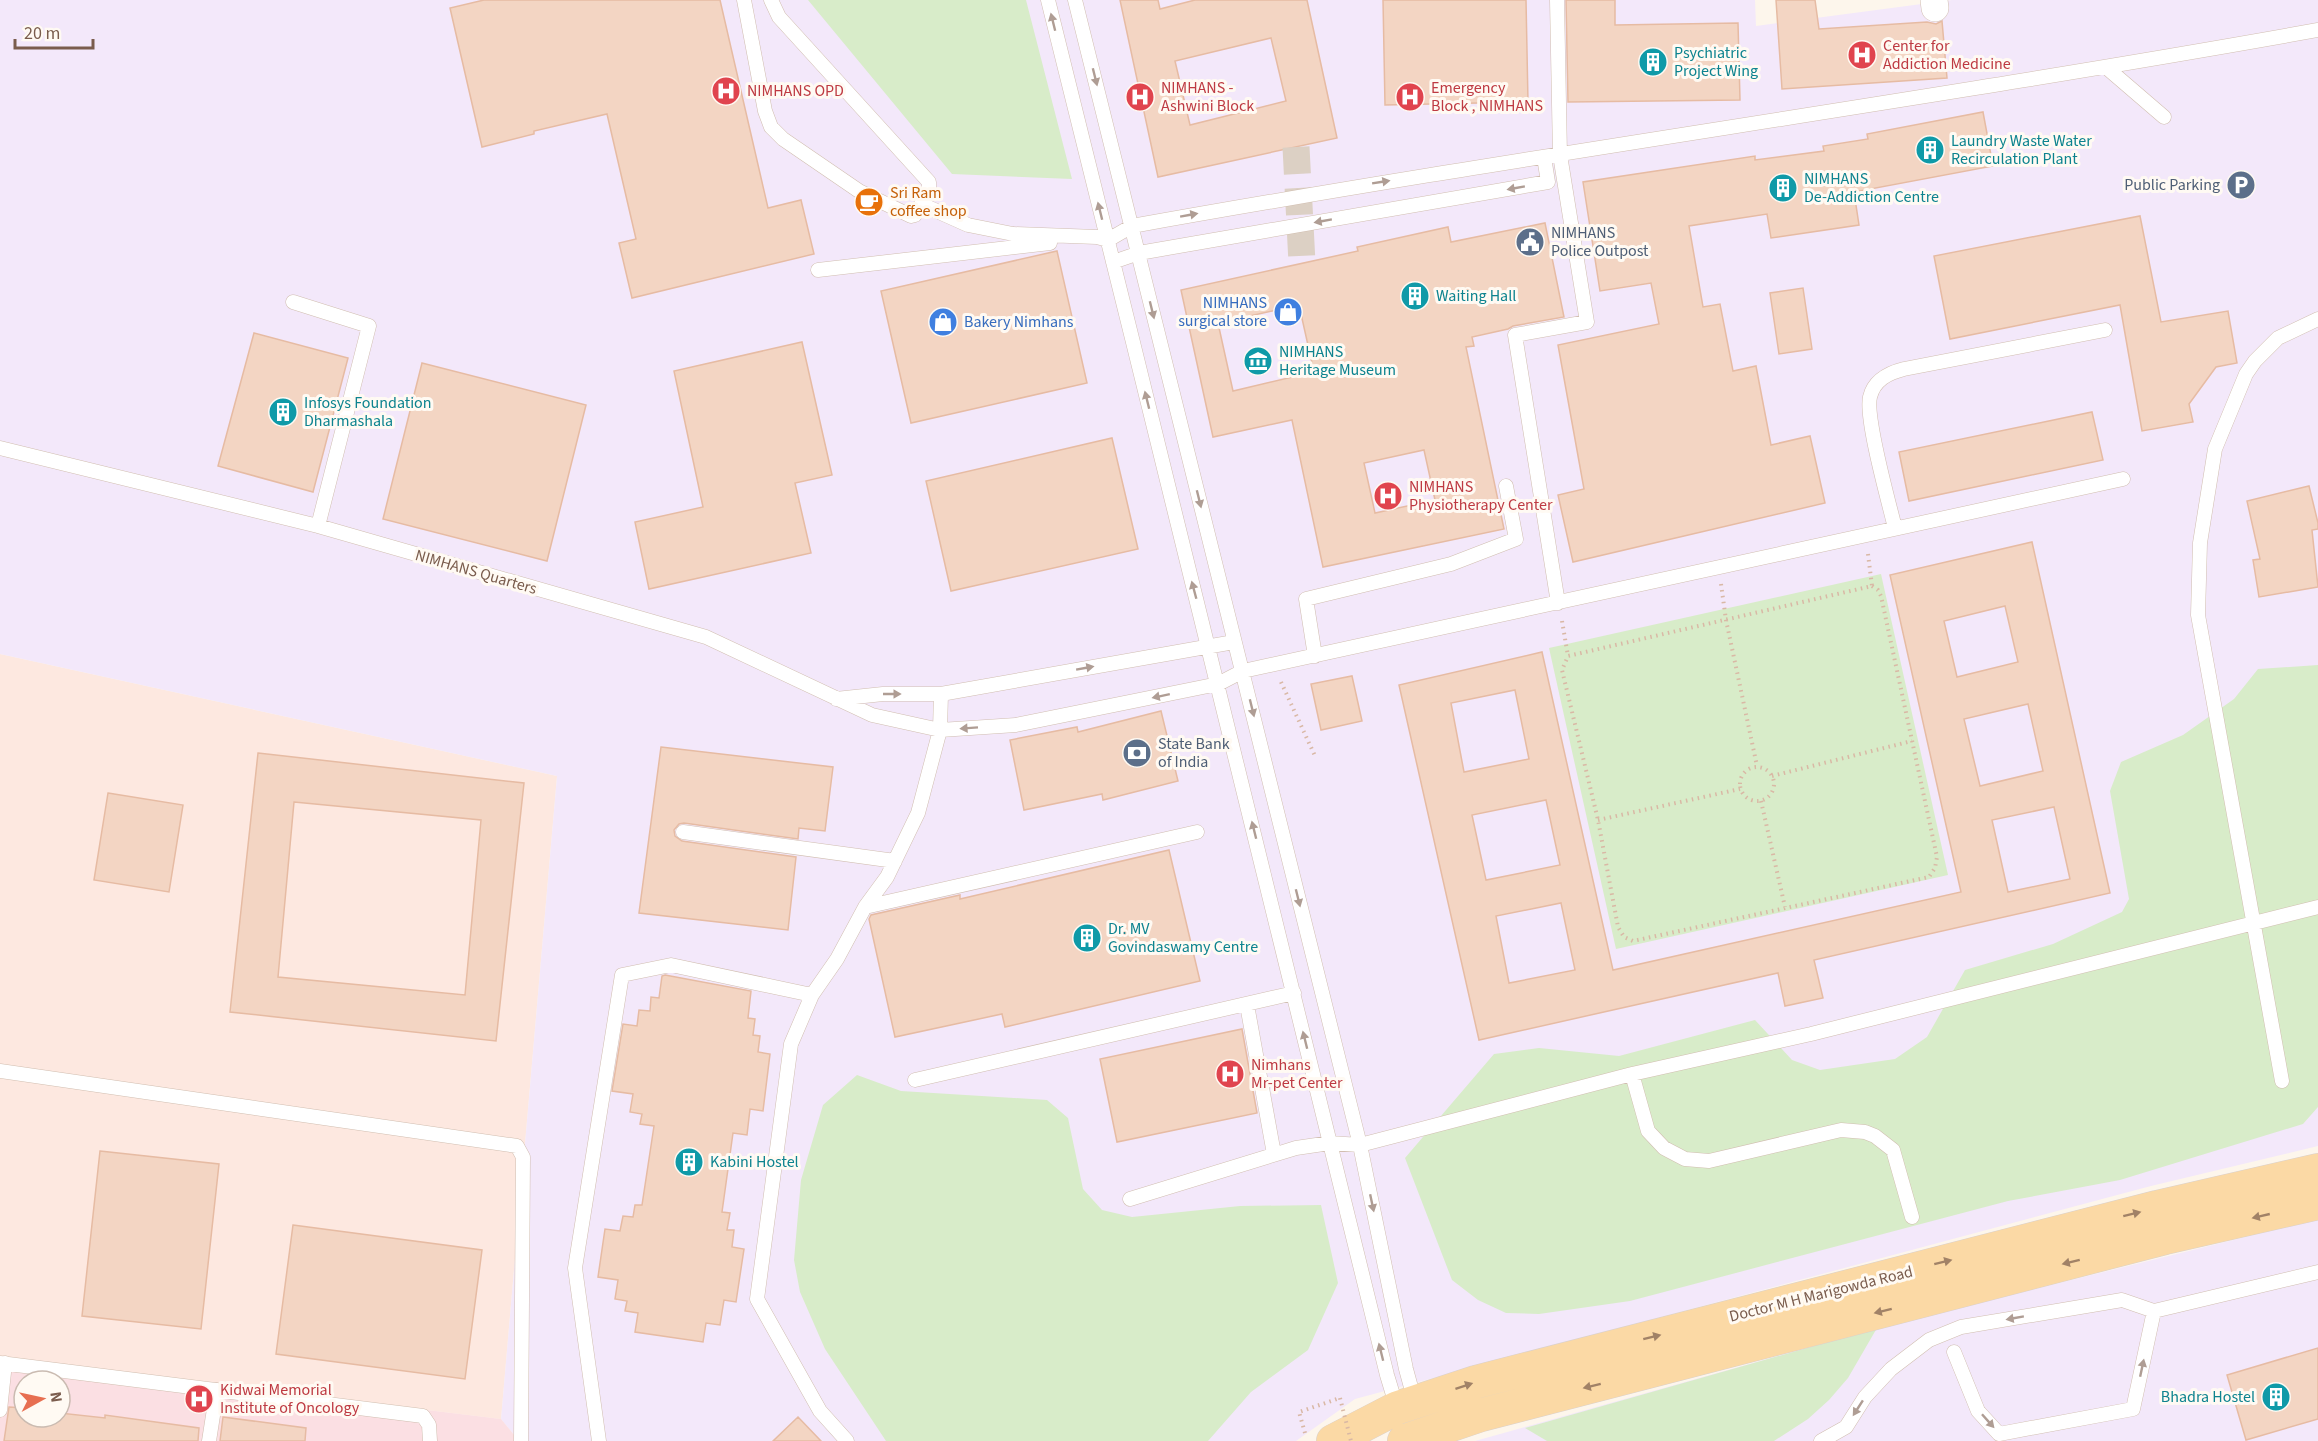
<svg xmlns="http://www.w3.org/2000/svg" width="2318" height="1441" viewBox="0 0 2318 1441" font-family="'Source Sans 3',sans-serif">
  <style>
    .commercial { fill: #fde8e0 }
    .education { fill: #f3e8fa }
    .medical { fill: #fbdfe3; fill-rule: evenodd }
    .green { fill: #d8ecc9 }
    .building { fill: #f3d5c3; stroke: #e6bba3; stroke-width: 1.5; fill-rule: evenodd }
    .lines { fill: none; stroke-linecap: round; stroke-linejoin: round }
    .street-tunnel { stroke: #dcd0c4; stroke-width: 27; stroke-dasharray: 27 14; stroke-linecap: butt }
    .lane-casing { stroke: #d1beb0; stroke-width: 15 }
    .street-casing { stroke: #d1beb0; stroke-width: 28 }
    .primary-casing { stroke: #dad1cd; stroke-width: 34 }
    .path { stroke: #d9b8a5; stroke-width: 4; stroke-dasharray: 1.5 4.5; stroke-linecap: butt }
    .lane { stroke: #fff; stroke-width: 14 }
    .street { stroke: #fff; stroke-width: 27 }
    .primary { stroke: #fbd9a5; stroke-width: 33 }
    .path-bridge { stroke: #d9b8a5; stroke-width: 4; stroke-dasharray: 1.5 4.5; stroke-linecap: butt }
    .oneway { fill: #af9d94 }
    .oneway2 { fill: #a18267 }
    .labels { text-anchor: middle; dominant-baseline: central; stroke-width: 6; stroke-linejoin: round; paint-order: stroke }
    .health-label { font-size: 16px; fill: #be3a42; stroke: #fffaf3; text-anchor: start }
    .culture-label { font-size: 16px; fill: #0d838f; stroke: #fffaf3; text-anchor: start }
    .service-label { font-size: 16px; fill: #4e5e75; stroke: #fffaf3; text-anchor: start }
    .food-label { font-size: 16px; fill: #c56008; stroke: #fffaf3; text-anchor: start }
    .shop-label { font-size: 16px; fill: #366cbe; stroke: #fffaf3; text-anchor: end }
    .street-label { font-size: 16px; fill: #7a5c4d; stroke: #fffaf3 }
  </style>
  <rect width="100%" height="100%" fill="#fdf6ec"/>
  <path class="commercial" d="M0,654L557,776L501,1419L0,1358Z"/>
  <path class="education" d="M0,0H1755L1756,26L1952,0H2318V1146L2151,1186L1355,1399L1296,1441H519L501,1419L557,776L0,654Z
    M2318,1219V1441H1475L1877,1328Z"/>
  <path class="medical" d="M0,1358L501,1419L519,1441H0ZM24,1381H60V1417H24Z"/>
  <path class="green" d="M808,0H1026L1072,179L952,174Z
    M1881,574L1948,875L1616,949L1549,648Z
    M2318,665V1107L2303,1124L2120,1180L2008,1201L1630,1301L1539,1314L1506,1313L1478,1300L1452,1280L1405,1158L1494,1054L1539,1048L1619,1056L1755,1020L1792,1060L1820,1070L1895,1059L1927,1037L1965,970L2053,944L2122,912L2129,899L2110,791L2121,762L2183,735L2234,699L2258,669Z
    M857,1075L901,1091L1047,1100L1068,1118L1083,1189L1102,1210L1132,1217L1240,1206L1321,1205L1338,1283L1308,1350L1251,1392L1208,1441H886L825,1349L800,1292L794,1260L801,1180L823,1105Z
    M1877,1328L1848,1378L1829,1400L1808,1419L1774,1441H1547L1525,1428Z"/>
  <path class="building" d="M484,0H720L768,208L801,200L814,254L632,298L619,243L636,239L607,114L534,131V134L482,147L450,8Z
    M1120,0H1158L1160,9L1195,0H1307L1337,138L1158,177ZM1271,38L1286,101L1190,125L1175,61Z
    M1383,0H1526L1528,102L1385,105Z
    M1566,0H1615V25L1738,23L1740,100L1568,102Z
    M1776,0H1815L1819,29L1927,22L1936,24L1942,21L1947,78L1782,89Z
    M1983,112L1993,166L1854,192L1859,225L1771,238L1767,214L1689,226L1703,307L1720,304L1733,371L1756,366L1771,445L1810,436L1825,503L1573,562L1558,495L1584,489L1558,345L1659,324L1651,283L1600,291L1583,182L1755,156V160L1824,151L1823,146L1868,139L1867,134Z
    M2140,216L2161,322L2228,311L2237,363L2216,367L2189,404L2193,422L2142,431L2120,305L1950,339L1934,256Z
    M1545,223L1564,317L1513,326L1508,329L1472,337L1474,346L1466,347L1504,529L1323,567L1292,420L1213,437L1181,290L1358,251L1357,247L1448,227L1451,242ZM1299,305L1314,372L1233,391L1218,323ZM1424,450L1435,500L1375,513L1364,463Z
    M1057,251L1087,383L911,423L881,291Z
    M1803,288L1812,349L1779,354L1770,293Z
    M254,333L348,358L313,492L218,466Z
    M802,342L832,475L795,483L811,553L649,589L635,522L703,507L674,371Z
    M422,363L586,405L547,561L383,519Z
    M2092,412L2103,460L1909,501L1899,452Z
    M1112,438L1138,549L951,591L926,481Z
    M2309,486L2318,523V529L2312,530L2318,587L2259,597L2253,560L2260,559L2247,501Z
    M2032,542L2110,893L1814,960L1823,998L1785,1006L1778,973L1479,1040L1399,685L1542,652L1613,970L1961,892L1890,575ZM2005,606L2018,662L1957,677L1944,621ZM1515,690L1529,759L1464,772L1451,703ZM2028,704L2043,771L1980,786L1964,719ZM1546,800L1560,865L1486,880L1472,815ZM2054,807L2070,879L2008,892L1992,820ZM1561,903L1575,970L1509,983L1496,916Z
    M1352,676L1362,721L1321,730L1311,684Z
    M1161,711L1178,781L1103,800L1102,794L1024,810L1010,740L1077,727L1078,732Z
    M661,747L833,767L825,831L799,828L798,839L684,823L679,824L674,830L675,836L682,841L796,857L788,930L639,913Z
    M258,753L524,783L496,1041L230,1012ZM294,802L481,820L465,995L278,977Z
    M108,793L183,805L169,892L94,880Z
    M1169,850L1200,981L1005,1027L1002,1014L895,1037L869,919L871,915L960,895V899Z
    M665,975L751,991L748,1018L755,1019L753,1035L760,1036L758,1052L770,1054L763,1111L750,1109L747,1135L733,1133L722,1212L730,1213L727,1230H734L732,1247L744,1249L736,1302L724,1300L720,1325L706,1323L703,1342L635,1332L638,1313L625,1311L627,1301L615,1299L618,1280L598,1277L605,1229L620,1231L623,1216L633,1217L635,1205H642L654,1126L640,1124L642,1114L630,1112L633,1094L612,1091L623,1024L637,1026L639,1010L650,1011L651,997L659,998L662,976Z
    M1242,1029L1257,1113L1117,1142L1100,1059Z
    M100,1151L219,1164L201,1329L82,1316Z
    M293,1225L482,1250L465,1379L276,1354Z
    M2318,1348V1419L2246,1440L2227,1375Z
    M9,1407L24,1408V1417H60V1413L105,1418V1415L199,1428L198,1441H4Z
    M223,1417L306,1428L305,1441H220Z
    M798,1417L821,1441H773Z"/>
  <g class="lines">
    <path class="street-tunnel" d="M1296,147L1302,263"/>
    <g class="lane-casing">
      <path id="lane" d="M744,0L765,111L771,127L783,139L859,191L911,216L915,215L929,190V182L779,17L771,0
        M1048,0C1162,458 1275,916 1387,1375L1397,1408
        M1075,0L1360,1145L1406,1369L1415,1402
        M1557,0L1560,155L1587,322L1515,335L1558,603
        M2107,68L2164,117
        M921,204L968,225L1013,234L1097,237L1108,240L1132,226C1526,155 1923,101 2318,30
        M1113,262L1139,253L1548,182L1544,157
        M818,270L1050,243
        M293,302L369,326L318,526
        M0,448L318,526L706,637L872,715L940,730L1016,725L1218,684L1243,671L2123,479
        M1895,528C1889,503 1865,418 1870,397C1874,380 1888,373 1904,369L2105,330
        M1315,656L1306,599L1451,564L1516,539L1506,486
        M836,699L883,694H941L1234,642
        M683,832L895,861
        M865,907L1197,832
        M1247,1005L1274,1154
        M0,1071L517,1146L523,1157L521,1441
        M1632,1074L1648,1131L1664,1148L1685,1159L1709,1161L1841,1130L1865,1132L1875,1136L1893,1150L1912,1217
        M915,1080L1294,993
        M2282,1081L2198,615L2200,543L2215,449L2246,374L2255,361L2278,338L2318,319
        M1130,1199L1296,1148L1330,1143L1360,1145L1632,1074L1811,1034L2318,907
        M1954,1352L1978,1411L1999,1434L2133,1409L2154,1311
        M0,1363L423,1416L429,1425L430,1441
        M0,1410L5,1363
        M209,1441L217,1390
        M599,1441L575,1268L622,975L671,965L812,995
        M847,1441L820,1411L757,1299L791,1044L812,995L837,959L865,907L887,877L918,813L940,730L941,694
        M1821,1441L1846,1427L1865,1397L1891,1369L1929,1340L1961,1327L2122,1300L2154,1311L2318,1272"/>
    </g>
    <g class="street-casing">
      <path id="street" d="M1934,0L1935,8"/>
    </g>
    <g class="primary-casing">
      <path id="primary" d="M1333,1441L1397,1408L1476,1382L2157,1207L2318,1170
        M1404,1441L1481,1415L2165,1238L2318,1203"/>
    </g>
    <path class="path" d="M1868,554L1872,586
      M1721,584L1726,620L1757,766
      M1872,586L1878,590L1881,596L1937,857L1935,868L1929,877L1633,941L1624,937L1618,927L1598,820L1562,670L1568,656Z
      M1562,621L1568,656
      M1281,682L1315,756
      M1740 784a17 17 0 1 1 34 0a17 17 0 1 1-34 0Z
      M1772,776L1912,741
      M1761,801L1785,907
      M1598,820L1740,789
      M1305,1433L1299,1412L1340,1398"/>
    <use href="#lane" class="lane"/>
    <use href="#street" class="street"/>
    <use href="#primary" class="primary"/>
    <path class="path-bridge" d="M1340,1398L1351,1441"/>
  </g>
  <defs><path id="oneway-solid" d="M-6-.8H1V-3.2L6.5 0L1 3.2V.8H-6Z" transform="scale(1.5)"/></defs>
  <g class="oneway">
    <use href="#oneway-solid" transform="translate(1053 22) rotate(-104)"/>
    <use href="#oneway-solid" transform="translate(1095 77) rotate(76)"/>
    <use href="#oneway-solid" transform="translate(1381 182) rotate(-9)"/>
    <use href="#oneway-solid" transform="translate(1516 188) rotate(170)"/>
    <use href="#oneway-solid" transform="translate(1100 211) rotate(-104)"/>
    <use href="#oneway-solid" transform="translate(1189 215) rotate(-10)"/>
    <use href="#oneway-solid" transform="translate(1323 221) rotate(170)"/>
    <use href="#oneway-solid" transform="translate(1152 310) rotate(76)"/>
    <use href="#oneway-solid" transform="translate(1147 400) rotate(-104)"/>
    <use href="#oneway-solid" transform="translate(1199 499) rotate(76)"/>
    <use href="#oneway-solid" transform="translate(1194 590) rotate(-105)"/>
    <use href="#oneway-solid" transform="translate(1085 668) rotate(-10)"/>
    <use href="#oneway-solid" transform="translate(892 694)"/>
    <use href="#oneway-solid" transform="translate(1161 696) rotate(168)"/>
    <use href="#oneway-solid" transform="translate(1252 708) rotate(76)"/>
    <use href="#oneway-solid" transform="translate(969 728) rotate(176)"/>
    <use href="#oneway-solid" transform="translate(1254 830) rotate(-104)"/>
    <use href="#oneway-solid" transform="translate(1298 898) rotate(76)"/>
    <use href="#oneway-solid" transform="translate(1305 1040) rotate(-104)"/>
    <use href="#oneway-solid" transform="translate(1372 1203) rotate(78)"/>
    <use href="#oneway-solid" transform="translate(2015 1318) rotate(170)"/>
    <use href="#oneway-solid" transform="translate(1381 1352) rotate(-104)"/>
    <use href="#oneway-solid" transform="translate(2142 1368) rotate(-78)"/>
    <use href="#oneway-solid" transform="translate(1858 1408) rotate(123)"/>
    <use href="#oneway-solid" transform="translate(1988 1421) rotate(48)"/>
  </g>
  <g class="oneway2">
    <use href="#oneway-solid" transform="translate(2132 1214) rotate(-14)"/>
    <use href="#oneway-solid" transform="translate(2261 1216) rotate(167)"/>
    <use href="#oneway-solid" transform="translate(1943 1262) rotate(-14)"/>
    <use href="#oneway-solid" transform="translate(2071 1262) rotate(166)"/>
    <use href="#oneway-solid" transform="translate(1883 1311) rotate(166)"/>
    <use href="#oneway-solid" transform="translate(1652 1337) rotate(-14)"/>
    <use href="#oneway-solid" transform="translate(1464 1386) rotate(-18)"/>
    <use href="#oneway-solid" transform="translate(1592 1386) rotate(166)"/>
  </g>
  <defs>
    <g id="hospital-disc" transform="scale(1.5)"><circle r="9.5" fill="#e0444e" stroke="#fffaf3"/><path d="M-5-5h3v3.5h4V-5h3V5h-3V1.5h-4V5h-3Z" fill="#fff"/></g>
    <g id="building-disc" transform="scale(1.5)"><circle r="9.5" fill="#0f9aa8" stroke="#fffaf3"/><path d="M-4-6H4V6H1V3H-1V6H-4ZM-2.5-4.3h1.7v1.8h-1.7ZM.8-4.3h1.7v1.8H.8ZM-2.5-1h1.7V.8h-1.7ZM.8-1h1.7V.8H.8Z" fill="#fff"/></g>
    <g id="parking-disc" transform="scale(1.5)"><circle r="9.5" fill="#5c6f8a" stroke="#fffaf3"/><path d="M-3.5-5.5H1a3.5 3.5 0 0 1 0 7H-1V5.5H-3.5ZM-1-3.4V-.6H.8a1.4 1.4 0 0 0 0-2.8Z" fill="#fff"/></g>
    <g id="cafe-disc" transform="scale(1.5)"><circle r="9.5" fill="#e8710a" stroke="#fffaf3"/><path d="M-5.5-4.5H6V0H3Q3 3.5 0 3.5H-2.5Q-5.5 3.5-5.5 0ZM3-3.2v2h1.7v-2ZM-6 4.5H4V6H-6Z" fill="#fff"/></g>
    <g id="civic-disc" transform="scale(1.5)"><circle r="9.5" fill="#5c6f8a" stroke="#fffaf3"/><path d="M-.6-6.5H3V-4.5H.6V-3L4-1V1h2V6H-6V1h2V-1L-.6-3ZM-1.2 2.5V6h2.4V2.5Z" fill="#fff"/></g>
    <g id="shop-disc" transform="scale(1.5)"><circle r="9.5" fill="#3f7fe0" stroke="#fffaf3"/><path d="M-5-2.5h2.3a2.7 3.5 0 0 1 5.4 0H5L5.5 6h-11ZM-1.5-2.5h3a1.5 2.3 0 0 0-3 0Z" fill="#fff"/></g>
    <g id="museum-disc" transform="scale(1.5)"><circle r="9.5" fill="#0f9aa8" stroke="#fffaf3"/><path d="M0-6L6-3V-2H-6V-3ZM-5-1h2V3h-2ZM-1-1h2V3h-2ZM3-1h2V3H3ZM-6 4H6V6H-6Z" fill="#fff"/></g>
    <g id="bank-disc" transform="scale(1.5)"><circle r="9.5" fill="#5c6f8a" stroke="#fffaf3"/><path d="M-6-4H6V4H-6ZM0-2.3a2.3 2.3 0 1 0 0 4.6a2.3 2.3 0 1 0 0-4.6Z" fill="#fff"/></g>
  </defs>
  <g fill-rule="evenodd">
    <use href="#hospital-disc" x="1862" y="55"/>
    <use href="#building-disc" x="1653" y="62"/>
    <use href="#hospital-disc" x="726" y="91"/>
    <use href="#hospital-disc" x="1140" y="97"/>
    <use href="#hospital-disc" x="1410" y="97"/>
    <use href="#building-disc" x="1930" y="150"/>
    <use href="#parking-disc" x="2241" y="185"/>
    <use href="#building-disc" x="1783" y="188"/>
    <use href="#cafe-disc" x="869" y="202"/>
    <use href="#civic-disc" x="1530" y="242"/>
    <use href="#building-disc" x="1415" y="296"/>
    <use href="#shop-disc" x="1288" y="312"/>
    <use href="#shop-disc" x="943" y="322"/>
    <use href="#museum-disc" x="1258" y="361"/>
    <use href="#building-disc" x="283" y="412"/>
    <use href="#hospital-disc" x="1388" y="496"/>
    <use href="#bank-disc" x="1137" y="753"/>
    <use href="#building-disc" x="1087" y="938"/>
    <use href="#hospital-disc" x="1230" y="1074"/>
    <use href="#building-disc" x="689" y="1162"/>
    <use href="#building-disc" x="2276" y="1397"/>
    <use href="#hospital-disc" x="199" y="1399"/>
  </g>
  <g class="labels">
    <g class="health-label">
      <text x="1883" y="46">Center for<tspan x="1883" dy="18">Addiction Medicine</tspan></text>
      <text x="1161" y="88">NIMHANS -<tspan x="1161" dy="18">Ashwini Block</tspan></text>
      <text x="1431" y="88">Emergency<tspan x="1431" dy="18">Block , NIMHANS</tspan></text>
      <text x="747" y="91">NIMHANS OPD</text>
      <text x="1409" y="487">NIMHANS<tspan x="1409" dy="18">Physiotherapy Center</tspan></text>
      <text x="1251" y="1065">Nimhans<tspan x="1251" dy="18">Mr-pet Center</tspan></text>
      <text x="220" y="1390">Kidwai Memorial<tspan x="220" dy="18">Institute of Oncology</tspan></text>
    </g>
    <g class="culture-label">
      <text x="1674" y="53">Psychiatric<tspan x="1674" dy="18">Project Wing</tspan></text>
      <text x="1951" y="141">Laundry Waste Water<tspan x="1951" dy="18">Recirculation Plant</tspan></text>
      <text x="1804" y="179">NIMHANS<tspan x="1804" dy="18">De-Addiction Centre</tspan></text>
      <text x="1436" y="296">Waiting Hall</text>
      <text x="1279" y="352">NIMHANS<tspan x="1279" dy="18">Heritage Museum</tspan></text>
      <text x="304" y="403">Infosys Foundation<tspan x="304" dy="18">Dharmashala</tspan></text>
      <text x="1108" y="929">Dr. MV<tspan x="1108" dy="18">Govindaswamy Centre</tspan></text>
      <text x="710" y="1162">Kabini Hostel</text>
      <text x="2255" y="1397" text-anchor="end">Bhadra Hostel</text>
    </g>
    <g class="service-label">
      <text x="2220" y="185" text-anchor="end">Public Parking</text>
      <text x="1551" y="233">NIMHANS<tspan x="1551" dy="18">Police Outpost</tspan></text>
      <text x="1158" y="744">State Bank<tspan x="1158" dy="18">of India</tspan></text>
    </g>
    <g class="food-label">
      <text x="890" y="193">Sri Ram<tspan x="890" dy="18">coffee shop</tspan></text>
    </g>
    <g class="shop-label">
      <text x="1267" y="303">NIMHANS<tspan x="1267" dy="18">surgical store</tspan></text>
      <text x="964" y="322" text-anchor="start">Bakery Nimhans</text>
    </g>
    <g class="street-label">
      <text transform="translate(476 572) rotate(16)">NIMHANS Quarters</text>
      <text transform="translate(1821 1294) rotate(-14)">Doctor M H Marigowda Road</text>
    </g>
  </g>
  <g transform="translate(42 1399) rotate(82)"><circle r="28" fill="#fffaf3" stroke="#cabbb1" stroke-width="1.5"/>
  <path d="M0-4.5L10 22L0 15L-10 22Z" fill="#e76f51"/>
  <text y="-9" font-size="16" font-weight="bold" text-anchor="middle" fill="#7a5c4d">N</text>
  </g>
  <path d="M15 39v9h78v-9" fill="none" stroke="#7a5c4d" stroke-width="3"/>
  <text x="24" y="39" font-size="18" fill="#7a5c4d" stroke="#fffaf3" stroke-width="4.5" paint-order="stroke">20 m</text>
</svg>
